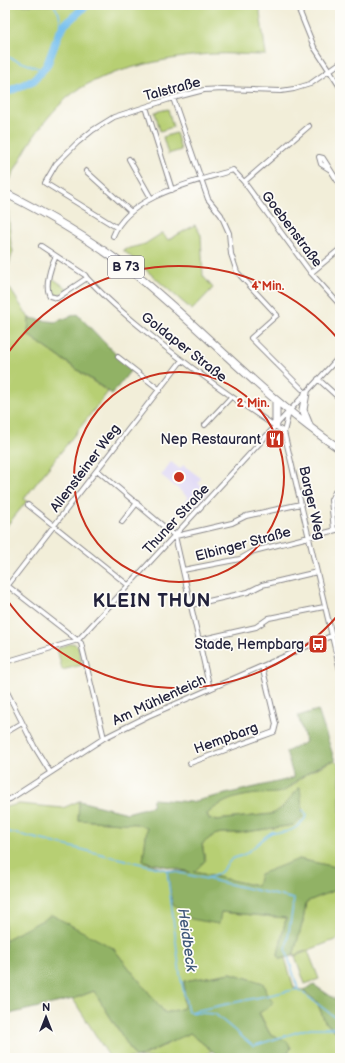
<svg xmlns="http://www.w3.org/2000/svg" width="345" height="1063" viewBox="0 0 345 1063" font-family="'Balsamiq Sans',sans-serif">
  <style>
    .built { fill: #ddd5f6 }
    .green { fill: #b7cf73; stroke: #6c7857 }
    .forest { fill: #91b265; stroke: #5a6a50 }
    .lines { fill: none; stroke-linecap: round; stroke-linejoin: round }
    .stream { stroke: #77c0ef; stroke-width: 1.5 }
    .river { stroke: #77c0ef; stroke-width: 8 }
    .minor-casing { stroke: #8a888a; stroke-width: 6 }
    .primary-casing { stroke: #8a888a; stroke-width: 9 }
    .minor { stroke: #fff; stroke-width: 4 }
    .primary { stroke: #fff; stroke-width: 7 }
    .ring { fill: none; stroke: #c8321e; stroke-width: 2 }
    .labels { text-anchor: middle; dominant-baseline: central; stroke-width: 3.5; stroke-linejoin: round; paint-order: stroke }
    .shield { fill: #fdfcf7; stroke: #646373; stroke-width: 1 }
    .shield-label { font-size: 13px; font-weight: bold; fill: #22223b }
    .street-label { font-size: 14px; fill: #22223b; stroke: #fdfcf7 }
    .poi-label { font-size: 14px; fill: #22223b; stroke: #fdfcf7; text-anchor: end }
    .water-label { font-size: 15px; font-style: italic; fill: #40597a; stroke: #fdfcf7 }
    .district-label { font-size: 18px; font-weight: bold; letter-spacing: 1px; fill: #22223b; stroke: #fdfcf7 }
    .centre { fill: #c8321e; stroke: #fdfcf7; stroke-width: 2 }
    .ring-label { font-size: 12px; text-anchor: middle; font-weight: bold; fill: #c8321e; stroke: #fdfcf7; stroke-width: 3.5; stroke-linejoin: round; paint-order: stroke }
  </style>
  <rect width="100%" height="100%" fill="#fdfcf7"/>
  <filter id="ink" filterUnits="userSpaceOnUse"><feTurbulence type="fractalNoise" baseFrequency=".025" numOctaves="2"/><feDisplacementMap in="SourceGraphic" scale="8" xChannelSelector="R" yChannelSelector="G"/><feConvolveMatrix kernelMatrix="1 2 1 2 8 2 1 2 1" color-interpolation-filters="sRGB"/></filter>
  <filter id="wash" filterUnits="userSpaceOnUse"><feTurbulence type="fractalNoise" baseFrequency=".012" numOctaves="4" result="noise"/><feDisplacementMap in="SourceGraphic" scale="16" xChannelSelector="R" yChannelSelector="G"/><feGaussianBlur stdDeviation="0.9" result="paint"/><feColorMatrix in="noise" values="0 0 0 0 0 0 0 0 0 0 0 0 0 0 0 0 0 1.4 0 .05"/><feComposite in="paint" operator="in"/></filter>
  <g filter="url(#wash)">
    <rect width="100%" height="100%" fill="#f2eed9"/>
    <path class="built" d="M171,462L180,469L183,465L201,478L198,483L209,492L193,510L184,503L188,497L161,475Z"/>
    <path class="green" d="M5,5H259L266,55C248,55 229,53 211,54C171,57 98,70 67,98C41,121 24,150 9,182L5,180Z
      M168,109L173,127L160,131L155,112Z
      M176,133L181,150L168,154L163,137Z
      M5,208L8,210L11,245L13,251L5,278Z
      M195,225L201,235L203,276L213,288L192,310L123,250L145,244L162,233L168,240Z
      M52,278L68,289L57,296L52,295L50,290Z
      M5,281L29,318L28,335L108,392L24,499L27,501L5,528Z
      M73,643L78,646L82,665L62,670L57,648Z
      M335,761L340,766V868L299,859L257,886L194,872L205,861L202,843L214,835L221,833H239L294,825L300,787L282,808L272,814L216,820L209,819L207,814L215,807L232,798L291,787L307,773L330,762Z
      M79,801L78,820L137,824L147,828L143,861L167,870L172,904L219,923L220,912L286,918L278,954L280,959L285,958L294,988L303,990L317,1002L325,1022L340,1035V1058H296L288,1052L291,1048L287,1041L270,1034L259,1012L269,1007L263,983L231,973L184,981V1008L165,1013L113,948L5,940V807L19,804L63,808Z
      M340,888V938L293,956L303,921L306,902Z
      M308,951L319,979L305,984L295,956Z
      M94,991L136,1058H110L73,999Z
      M190,1033L212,1051L199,1058H138Z"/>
    <path class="forest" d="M77,314L131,370L112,394L28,335L29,318L55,322Z
      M318,710L335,761C323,762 308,772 299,779C293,784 289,789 282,792C276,794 267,793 260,794C240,795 222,800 207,814L209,819L216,820L272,814L282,808L300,787L303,817L294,825L239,833H221L214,835L202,844L205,861L194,872L257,886L260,874L299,859L340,868V888L306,902L303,921L293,956L280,959L278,954L286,918L221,912L219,924L191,919L172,904L167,870L190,872L143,861L147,828L137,824L78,820L79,801L127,813L152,806L153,799L191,802L294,778L286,752L306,742L298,716Z
      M52,915L113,948L165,1013L184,1008V981L231,973L263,983L267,995L273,1002L269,1007L259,1013L270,1034L287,1041L291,1048L288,1052L275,1058H221L190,1033L136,1058L94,991L73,999L5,1015V940Z
      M314,985L335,999L340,997V1035L325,1022L317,1002L303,990Z"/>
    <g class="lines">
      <path class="stream" d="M54,5L59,14L62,30
        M5,56L43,70
        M5,831L167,870L180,974L188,1012L215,1014L253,1046L310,1028H340
        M167,870L294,899L286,950L298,989L340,1021
        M207,878C225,873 220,871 231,860C234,857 239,857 243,855C254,849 261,839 272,832C288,835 298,828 307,816L303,810
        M190,1012L298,989"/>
      <path class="river" d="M5,93L34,80L47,65L59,33L65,24L87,5"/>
    </g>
  </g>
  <g filter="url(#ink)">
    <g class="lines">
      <g class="minor-casing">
        <path id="minor" d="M297,5L314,47L340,87
          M173,98L208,199L221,215L229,233L231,254L237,272L277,315L251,338L302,389
          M146,107L172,190
          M319,157L323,158L340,185
          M319,157L321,164L329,169
          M129,159L151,198
          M86,171L131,212
          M244,182L311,273L340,305
          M116,227L45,183L56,164L77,143L93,130L114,117L173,98L204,90L223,89L281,91L294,89L310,84L340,63
          M113,236C129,195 195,182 233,170L244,182L309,126
          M41,246L85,275L87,278L57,298L50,296C44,286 51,265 56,256
          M311,273L340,249
          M87,278C112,305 140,327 169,350C206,379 244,406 284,432
          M118,357L160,390
          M318,379L340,399
          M289,412L284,432L340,670
          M205,425L231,397
          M97,470L175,536
          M28,505L128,585
          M122,522L137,503
          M334,530L331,500L340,482
          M175,536L210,689
          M176,536L232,523L246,516L301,504
          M183,570L240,559L254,551L340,529
          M8,586L81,643L104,738
          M5,589L182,360
          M191,605L248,592L262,585L317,572
          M199,640L256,627L269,618L324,607
          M5,662L78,640L340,356
          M5,688L34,746L50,772
          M5,733L22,723
          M190,763L274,732L276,724L262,666
          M5,801L10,799L104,738L148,716L340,632"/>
      </g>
      <g class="primary-casing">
        <path id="primary" d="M5,193C51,216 95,242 135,274C205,331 265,399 340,449
          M306,393L303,410L309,425
          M276,400V424"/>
      </g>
      <use href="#minor" class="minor"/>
      <use href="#primary" class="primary"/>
    </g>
  </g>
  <g class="ring">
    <circle cx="179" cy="477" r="105"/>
    <path d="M339 614A211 211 0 0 1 5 597M5 357A211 211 0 0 1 339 340"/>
  </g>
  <defs>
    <g id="restaurant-square" transform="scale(1)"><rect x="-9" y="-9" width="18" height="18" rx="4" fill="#c8321e" stroke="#fdfcf7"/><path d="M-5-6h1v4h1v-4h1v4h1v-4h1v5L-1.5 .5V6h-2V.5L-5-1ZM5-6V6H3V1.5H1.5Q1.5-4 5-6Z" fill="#fff"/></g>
    <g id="bus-square" transform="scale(1)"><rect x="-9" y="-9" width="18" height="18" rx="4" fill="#c8321e" stroke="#fdfcf7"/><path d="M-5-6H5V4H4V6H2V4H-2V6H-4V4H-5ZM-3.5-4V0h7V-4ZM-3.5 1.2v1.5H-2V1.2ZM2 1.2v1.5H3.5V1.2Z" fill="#fff"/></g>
  </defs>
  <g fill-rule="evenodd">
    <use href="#restaurant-square" x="275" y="439"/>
    <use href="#bus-square" x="318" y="644"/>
  </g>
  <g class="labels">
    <rect class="shield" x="108" y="256" width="36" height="22" rx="3"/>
    <g class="shield-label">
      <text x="126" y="267">B 73</text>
    </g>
    <g class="street-label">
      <text transform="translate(172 89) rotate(-15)">Talstraße</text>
      <text transform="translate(292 229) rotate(53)">Goebenstraße</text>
      <text transform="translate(184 347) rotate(38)">Goldaper Straße</text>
      <text transform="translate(85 468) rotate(-53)">Allensteiner Weg</text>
      <text transform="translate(312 503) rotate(77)">Barger Weg</text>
      <text transform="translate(176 519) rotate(-47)">Thuner Straße</text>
      <text transform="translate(243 544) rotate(-15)">Elbinger Straße</text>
      <text transform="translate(159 700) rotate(-25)">Am Mühlenteich</text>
      <text transform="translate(226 738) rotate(-20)">Hempbarg</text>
    </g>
    <g class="poi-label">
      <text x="261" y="439">Nep Restaurant</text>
      <text x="304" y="644">Stade, Hempbarg</text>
    </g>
    <g class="water-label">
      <text transform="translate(187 940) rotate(82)">Heidbeck</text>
    </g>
    <g class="district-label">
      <text x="152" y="601">KLEIN THUN</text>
    </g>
  </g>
  <circle cx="179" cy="477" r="6" class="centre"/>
  <g class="ring-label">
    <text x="268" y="290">4 Min.</text>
    <text x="253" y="407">2 Min.</text>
  </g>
  <rect width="345" height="1063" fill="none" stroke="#fdfcf7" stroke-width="20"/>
  <g transform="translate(46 1017)" stroke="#fdfcf7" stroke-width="3" paint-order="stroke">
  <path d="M0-3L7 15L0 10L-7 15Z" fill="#22223b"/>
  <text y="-6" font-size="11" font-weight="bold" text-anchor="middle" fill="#22223b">N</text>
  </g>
</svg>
